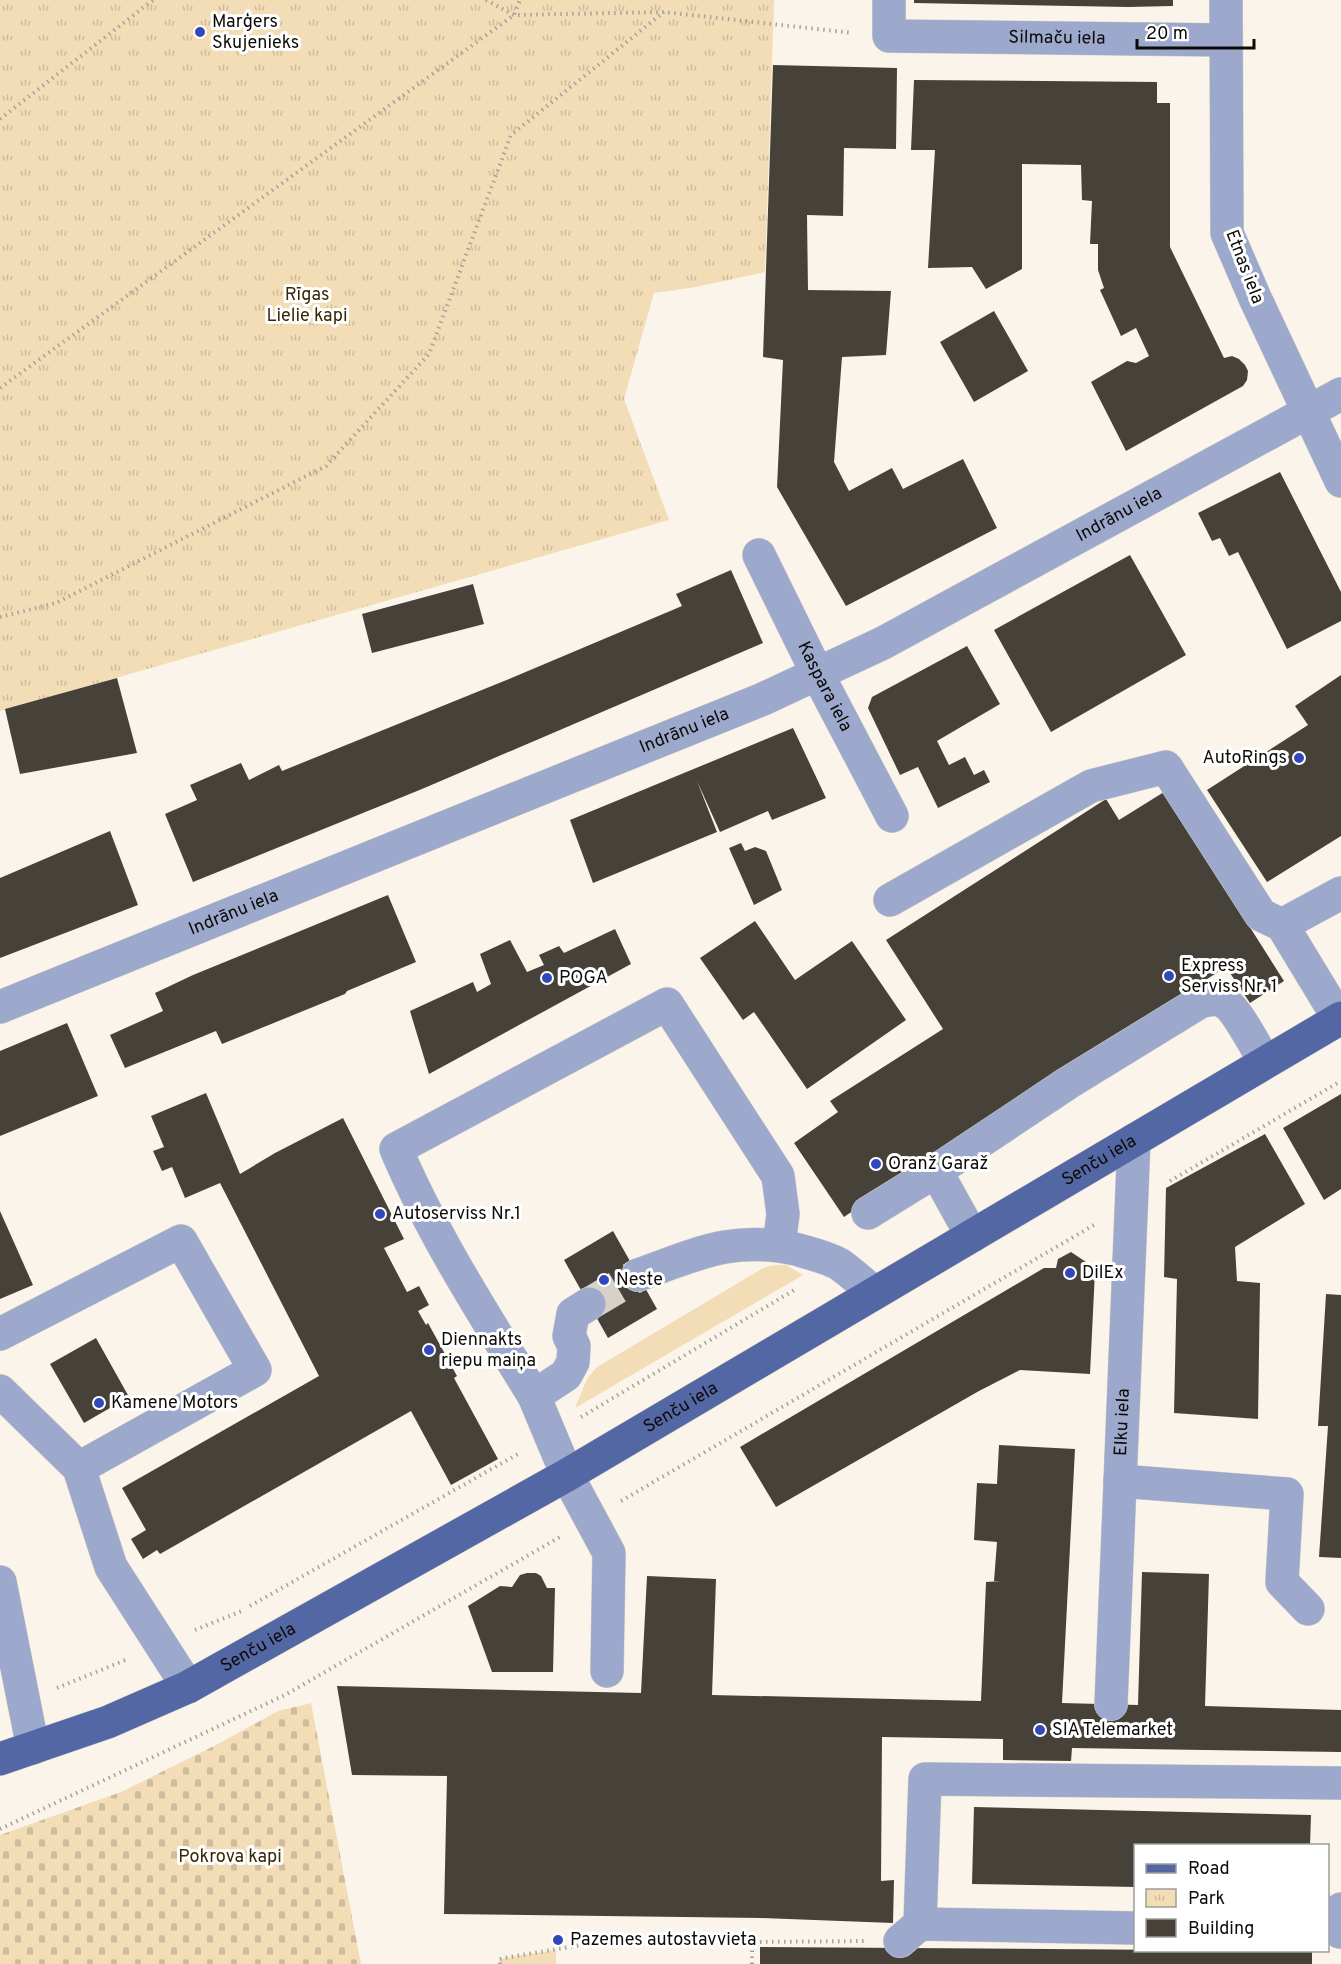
<svg xmlns="http://www.w3.org/2000/svg" width="1341" height="1964" viewBox="0 0 1341 1964" font-family="Overpass,sans-serif">
  <style>
    .green { fill: #f3ddb7 }
    .cemetery { fill: url(#cemetery-stones) }
    .park { fill: url(#park-tufts) }
    .building { fill: #474239 }
    .lines { fill: none; stroke-linecap: round; stroke-linejoin: round }
    .minor-tunnel { stroke: #d7d1c8; stroke-width: 33; stroke-dasharray: 33 16; stroke-linecap: butt }
    .minor-casing { stroke: #d5cfc6; stroke-width: 34 }
    .major-casing { stroke: #d5cfc6; stroke-width: 34 }
    .path { stroke: #a7a29a; stroke-width: 4; stroke-dasharray: 1.5 4.5; stroke-linecap: butt }
    .minor { stroke: #9ca9cc; stroke-width: 33 }
    .major { stroke: #5467a5; stroke-width: 33 }
    .poi-dot { fill: #3248ba; stroke: #fff; stroke-width: 2 }
    .labels { text-anchor: middle; dominant-baseline: central; stroke-width: 6; stroke-linejoin: round; paint-order: stroke }
    .poi-label { font-size: 18px; fill: #0d0b08; stroke: #fff; text-anchor: start }
    .street-label { font-size: 18px; fill: #0d0b08; stroke: #fff }
    .park-label { font-size: 18px; fill: #382706; stroke: #fff }
  </style>
  <defs>
    <pattern id="cemetery-stones" width="16" height="16" patternUnits="userSpaceOnUse" patternTransform="scale(1.5)"><rect width="16" height="16" fill="#f3ddb7"/><path d="M2 7V4a2 2 0 0 1 4 0v3zM10 15v-3a2 2 0 0 1 4 0v3z" fill="#cfbc9c"/></pattern>
    <pattern id="park-tufts" width="24" height="20" patternUnits="userSpaceOnUse" patternTransform="scale(1.5)"><rect width="24" height="20" fill="#f3ddb7"/><path d="M3 7l-1-3M5 7V3M7 7l1-3M15 17l-1-3M17 17v-4M19 17l1-3" fill="none" stroke="#cfbc9c"/></pattern>
  </defs>
  <rect width="100%" height="100%" fill="#fbf4ea"/>
  <path class="green" d="M776,1265H786L803,1275L575,1408L587,1379L597,1367L765,1267Z
    M556,1950V1964H500L499,1959Z"/>
  <path class="cemetery" d="M311,1703L361,1964H0V1835L121,1792L216,1745L278,1711Z"/>
  <path class="park" d="M0,0H774L765,272L696,287L654,293L624,399L669,520L0,711Z"/>
  <path class="building" d="M914,0H1173V6L1128,7L914,3Z
    M773,65L897,68L896,149L844,148L843,216L807,215L808,290L891,291L886,355L842,357L834,462L849,491L892,468L903,489L963,459L997,528L846,606L777,487L783,360L763,357Z
    M914,80L1157,82V103H1170V247L1224,358L1232,356L1239,359L1245,365L1248,371L1247,380L1243,386L1126,451L1091,382L1127,361L1136,363L1149,356L1136,328L1121,336L1100,290L1104,288L1098,270V244H1090L1092,201L1082,200L1081,165L1022,164V269L986,289L972,267L928,268L935,150H911Z
    M994,311L1028,371L974,402L940,342Z
    M1280,472L1341,592V621L1287,649L1238,552L1229,556L1220,538L1212,541L1198,513Z
    M1130,555L1186,655L1051,732L994,630Z
    M731,570L763,643L422,789L193,882L165,814L197,800L190,785L241,763L249,780L279,765L282,771L509,679L682,606L676,594Z
    M473,584L484,624L372,653L362,614Z
    M967,646L1000,704L937,741L949,765L965,757L974,775L984,770L990,782L938,808L918,767L900,775L868,708L872,697Z
    M1341,675V836L1267,882L1207,790L1308,725L1295,706Z
    M117,678L137,753L20,774L5,709Z
    M793,728L826,798L772,820L768,811L720,832L697,781L717,832L593,883L570,820Z
    M1164,792L1284,981L1250,1003L1226,967L1001,1110L844,1217L794,1143L838,1112L830,1101L943,1029L886,940L1106,799L1119,820Z
    M110,831L138,905L0,958V878Z
    M741,843L745,851L755,847L766,851L782,890L754,905L729,848Z
    M388,895L416,962L347,991L345,994L222,1044L216,1031L125,1068L110,1035L163,1011L155,993L193,975Z
    M755,921L795,980L852,941L906,1020L807,1089L754,1012L743,1020L700,958Z
    M615,929L631,964L429,1074L410,1011L473,982L477,992L491,984L480,954L510,940L527,972L544,965L539,955L559,946L564,953Z
    M67,1023L98,1096L0,1136V1051Z
    M206,1093L240,1174L275,1153L343,1118L404,1239L384,1248L407,1292L419,1286L429,1305L418,1311L426,1325L428,1323L457,1376L454,1378L498,1459L451,1485L411,1411L160,1554L157,1550L143,1559L131,1539L146,1530L122,1488L319,1376L220,1183L185,1198L172,1167L162,1171L153,1151L164,1147L151,1116Z
    M1341,1094V1189L1324,1200L1283,1128Z
    M1265,1134L1305,1204L1235,1247L1237,1281L1260,1283L1258,1419L1174,1413L1177,1279L1164,1277L1166,1188Z
    M0,1211L33,1285L0,1299Z
    M613,1231L657,1309L608,1338L564,1260Z
    M1071,1252L1086,1262L1085,1269L1095,1271L1090,1374L1020,1370L979,1391L776,1507L740,1447L1044,1268H1056L1058,1259Z
    M1326,1294L1341,1295V1558L1319,1557L1328,1426H1318Z
    M96,1338L129,1397L84,1423L50,1364Z
    M999,1445L1075,1449L1062,1703L1138,1705L1142,1572L1209,1574L1205,1706L1341,1710V1752L1072,1748L1071,1761L1003,1760V1739L882,1737L881,1881L894,1880L893,1923L760,1918L444,1914L447,1776L352,1775L337,1686L641,1693L647,1576L716,1579L712,1695L981,1701L986,1582L1001,1581H994L997,1542L974,1540L977,1483L997,1484Z
    M527,1573H536L541,1576L547,1588H555L553,1672H492L468,1606L500,1586L512,1587L520,1575Z
    M974,1807L1311,1815L1310,1846H1136V1887L972,1884Z
    M760,1947L1312,1951V1964H760Z"/>
  <g class="lines">
    <path class="minor-tunnel" d="M589,1304L638,1275"/>
    <g class="minor-casing">
      <g id="minor">
        <path id="s1" d="M889,0V36L1225,40"/>
        <path d="M1226,0L1227,233L1255,298L1341,481"/>
        <path id="s2" d="M759,555L818,675L892,816"/>
        <path d="M890,900L1091,786L1166,767L1261,915L1282,925"/>
        <path id="s3" d="M0,1007L763,699L883,643L1341,394"/>
        <path d="M1339,1019L1282,925L1341,893"/>
        <path d="M936,1171L972,1236"/>
        <path d="M868,1213L936,1171L1068,1083L1200,1002C1208,1000 1217,998 1224,1002C1236,1008 1257,1049 1265,1062"/>
        <path d="M638,1275C695,1255 733,1235 795,1249C809,1253 826,1257 839,1264C851,1272 863,1284 875,1293"/>
        <path d="M589,1304L573,1314L569,1336L574,1346L573,1362L566,1375L534,1396L567,1475L609,1553L607,1671"/>
        <path d="M0,1334L181,1241L255,1370L79,1468L0,1391"/>
        <path d="M534,1396C485,1316 433,1236 396,1149L667,1004L778,1176L783,1214L779,1246"/>
        <path d="M79,1468L111,1567L188,1687"/>
        <path d="M1120,1481L1287,1494L1282,1582L1308,1609"/>
        <path d="M0,1582L33,1748"/>
        <path id="s4" d="M1111,1704L1134,1140"/>
        <path d="M920,1924L925,1779L1341,1783"/>
        <path d="M1340,1932L1341,1909"/>
        <path d="M900,1941L920,1924L1136,1928"/>
      </g>
    </g>
    <g class="major-casing">
      <g id="major">
        <path id="s5" d="M0,1759L108,1722L188,1687L567,1475L1341,1018"/>
      </g>
    </g>
    <path class="path" d="M486,0L514,15L664,12L853,33
      M0,119L153,0
      M0,388L514,15L520,0
      M0,617L56,603L326,466L429,354L511,135L664,12
      M1170,1181L1341,1081
      M581,1417L796,1289
      M621,1501L1094,1225
      M250,1606L518,1454
      M195,1630L244,1610
      M57,1688L128,1659
      M0,1829L285,1695L560,1537
      M500,1964L499,1959L587,1944
      M752,1964V1942L864,1941"/>
    <use href="#minor" class="minor"/>
    <use href="#major" class="major"/>
  </g>
  <g class="poi-dot">
    <circle cx="200" cy="32" r="6"/>
    <circle cx="1299" cy="758" r="6"/>
    <circle cx="1169" cy="976" r="6"/>
    <circle cx="547" cy="978" r="6"/>
    <circle cx="876" cy="1164" r="6"/>
    <circle cx="380" cy="1214" r="6"/>
    <circle cx="1070" cy="1273" r="6"/>
    <circle cx="604" cy="1280" r="6"/>
    <circle cx="429" cy="1350" r="6"/>
    <circle cx="99" cy="1403" r="6"/>
    <circle cx="1040" cy="1730" r="6"/>
    <circle cx="558" cy="1940" r="6"/>
  </g>
  <g class="labels">
    <g class="poi-label">
      <text x="212" y="22">Marģers<tspan x="212" dy="21">Skujenieks</tspan></text>
      <text x="1287" y="758" text-anchor="end">AutoRings</text>
      <text x="1181" y="966">Express<tspan x="1181" dy="21">Serviss Nr. 1</tspan></text>
      <text x="559" y="978">POGA</text>
      <text x="888" y="1164">Oranž Garaž</text>
      <text x="392" y="1214">Autoserviss Nr.1</text>
      <text x="1082" y="1273">DilEx</text>
      <text x="616" y="1280">Neste</text>
      <text x="441" y="1340">Diennakts<tspan x="441" dy="21">riepu maiņa</tspan></text>
      <text x="111" y="1403">Kamene Motors</text>
      <text x="1052" y="1730">SIA Telemarket</text>
      <text x="570" y="1940">Pazemes autostavvieta</text>
    </g>
    <g class="street-label">
      <text stroke="none"><textPath href="#s1" startOffset="204">Silmaču iela</textPath></text>
      <text transform="translate(1244 267) rotate(69)">Etnas iela</text>
      <text stroke="none"><textPath href="#s3" startOffset="1224">Indrānu iela</textPath></text>
      <text stroke="none"><textPath href="#s2" startOffset="147">Kaspara iela</textPath></text>
      <text stroke="none"><textPath href="#s3" startOffset="738">Indrānu iela</textPath></text>
      <text stroke="none"><textPath href="#s3" startOffset="252">Indrānu iela</textPath></text>
      <text stroke="none"><textPath href="#s5" startOffset="1254">Senču iela</textPath></text>
      <text stroke="none"><textPath href="#s5" startOffset="768">Senču iela</textPath></text>
      <text stroke="none"><textPath href="#s4" startOffset="282">Elku iela</textPath></text>
      <text stroke="none"><textPath href="#s5" startOffset="282">Senču iela</textPath></text>
    </g>
    <g class="park-label">
      <text x="307" y="295">Rīgas<tspan x="307" dy="21">Lielie kapi</tspan></text>
      <text x="230" y="1857">Pokrova kapi</text>
    </g>
  </g>
  <rect x="1134" y="1844" width="195" height="108" fill="#ffffff" stroke="#9e9d9c" stroke-width="1.5"/>
  <rect x="1146" y="1864" width="30" height="9" fill="#5467a5" stroke="#9e9d9c" stroke-width="1.5"/>
  <text x="1188" y="1874" font-size="18" fill="#0d0b08">Road</text>
  <rect x="1146" y="1889" width="30" height="18" fill="url(#park-tufts)" stroke="#9e9d9c" stroke-width="1.5"/>
  <text x="1188" y="1904" font-size="18" fill="#0d0b08">Park</text>
  <rect x="1146" y="1919" width="30" height="18" fill="#474239" stroke="#9e9d9c" stroke-width="1.5"/>
  <text x="1188" y="1934" font-size="18" fill="#0d0b08">Building</text>
  <path d="M1137 39v9h117v-9" fill="none" stroke="#0d0b08" stroke-width="3"/>
  <text x="1146" y="39" font-size="18" fill="#0d0b08" stroke="#ffffff" stroke-width="4.5" paint-order="stroke">20 m</text>
</svg>
